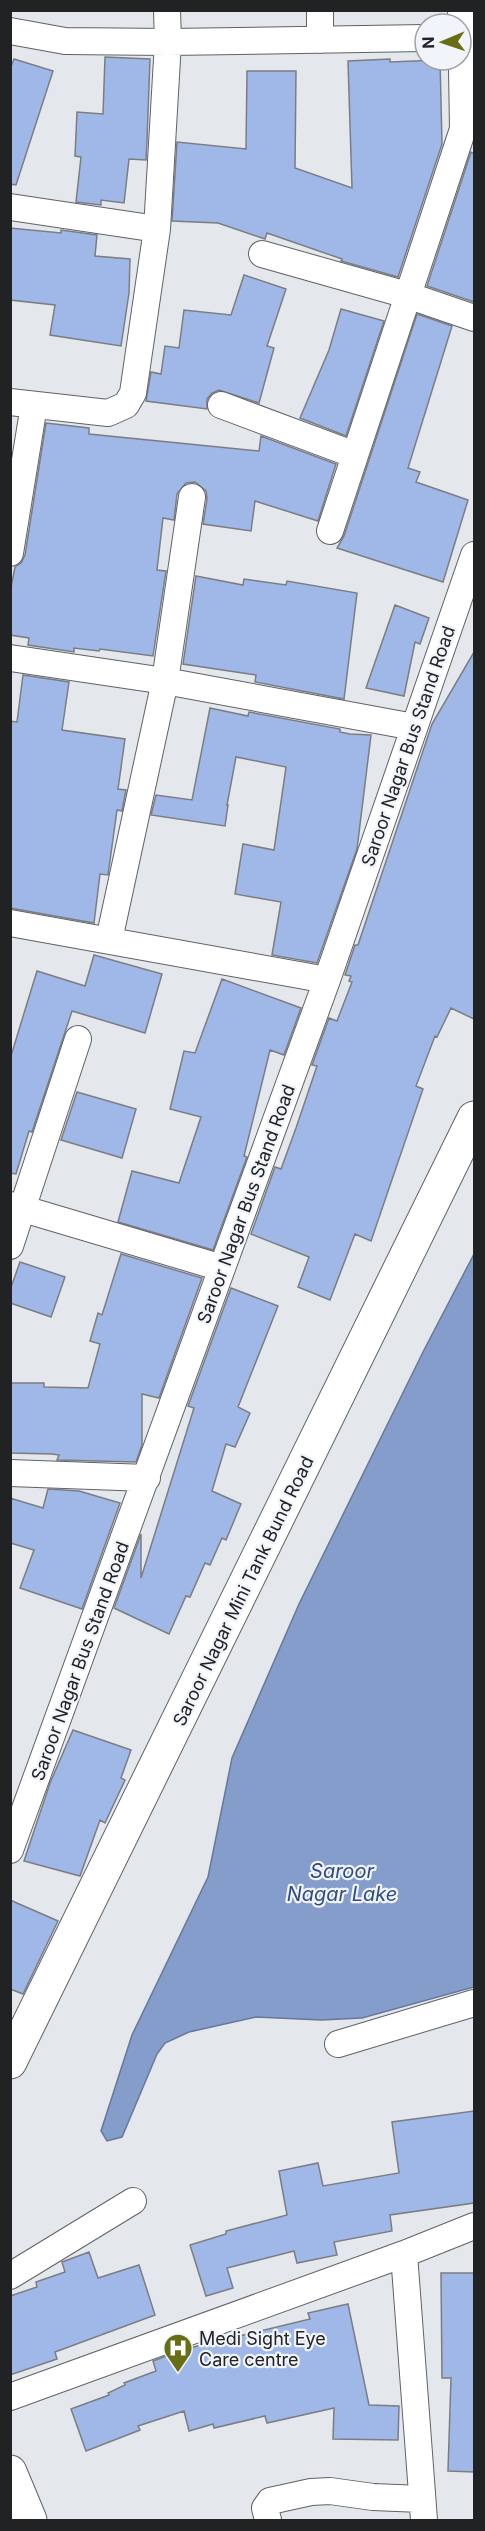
<svg xmlns="http://www.w3.org/2000/svg" width="485" height="2531" viewBox="0 0 485 2531" font-family="Inter,sans-serif">
  <style>
    .water { fill: #859dcb; stroke: #677899; stroke-width: 1.5 }
    .building { fill: #a0b8e8; stroke: #7b7d82; stroke-width: 1.5 }
    .lines { fill: none; stroke-linecap: round; stroke-linejoin: round }
    .minor-casing { stroke: #5f6267; stroke-width: 28 }
    .major-casing { stroke: #5f6267; stroke-width: 35 }
    .minor { stroke: #fff; stroke-width: 26 }
    .major { stroke: #fff; stroke-width: 33 }
    .labels { text-anchor: middle; dominant-baseline: central; stroke-width: 4.5; stroke-linejoin: round; paint-order: stroke }
    .street-label { font-size: 18px; fill: #212224; stroke: #f1f4fa }
    .poi-label { font-size: 18px; fill: #212224; stroke: #f1f4fa; text-anchor: start }
    .water-label { font-size: 20px; font-style: italic; fill: #2f4b86; stroke: #f1f4fa }
  </style>
  <rect width="100%" height="100%" fill="#e4e7ec"/>
  <path class="water" d="M474,1254V1987L362,2018L321,2020L256,2017L189,2032L165,2043L157,2054L122,2137L107,2141L101,2131L132,2035L208,1877L232,1758L299,1604L424,1350Z"/>
  <path class="building" d="M105,57L150,59L147,140L146,160L129,159L124,203L101,200V205L76,202L81,157L75,156L77,112L103,114Z
    M14,59L53,71L16,185L10,184V69Z
    M390,59V62L440,60L442,144L398,277L341,261L342,259L267,233L265,239L218,223L172,221L177,142L246,149L247,71H296L295,168L352,188L348,61Z
    M471,152L474,154V302L427,286Z
    M10,228L61,233V230L97,235L95,256L130,259L129,293L121,346L50,335L55,305L10,300Z
    M244,275L286,289L267,346L274,348L259,403L219,390L212,393L207,399V409L146,401L151,372L161,374L165,346L179,348L184,310L231,315Z
    M341,309L384,321L346,436L300,418L329,350Z
    M417,314L452,326L408,468L420,472L416,482L468,500L443,582L337,548L344,536Z
    M46,423L89,428V434L259,451L261,436L336,464L318,521L255,501L251,531L203,524L207,499L206,491L195,482L186,483L177,494L174,520L163,518L157,570L166,571L153,656L100,649L99,651L74,648V652L28,645L29,638L10,635V592L15,567L21,563L25,555Z
    M196,576L243,585L244,579L286,585L287,581L357,593L344,699L255,682L256,675L183,664Z
    M395,605L429,618L420,644L415,642L404,696L366,688Z
    M474,652V1019L451,1008L437,1037L435,1036L416,1086L423,1089L371,1241L355,1234L330,1300L298,1287L309,1257L251,1234L275,1167L281,1169L296,1128L317,1066L312,1065L329,1018L337,1021L352,982L349,981L351,976L345,975L355,945H358L432,724Z
    M23,675L69,682L62,730L125,739L118,789L126,790L122,811L117,810L108,875L100,874L94,923L10,908V721L17,722Z
    M210,708L248,716L249,712L340,729V732L350,734L371,735L357,849L317,963L272,955L281,902L235,894L243,844L274,850L286,767L236,757L227,805H228L225,826L151,815L156,795L192,800Z
    M94,955L162,974L145,1033L72,1011L32,1132L29,1131L16,1174L10,1173V1059L37,971L85,986Z
    M222,979L301,1008L284,1055L270,1050L244,1156L247,1157L213,1250L118,1222L132,1171L179,1183L201,1117L170,1109L184,1051L195,1053Z
    M77,1092L136,1109L122,1158L61,1140Z
    M121,1254L202,1278L159,1398L142,1394V1445L136,1462L57,1460L59,1455L52,1454L10,1453V1383H44V1387L88,1388L100,1344L90,1341L98,1313L102,1315Z
    M20,1262L65,1277L51,1317L10,1303V1290Z
    M231,1288L278,1306L238,1407L250,1413L235,1447L226,1444L212,1491L241,1504L226,1540L222,1538L210,1565L205,1563L190,1597L186,1596L169,1634L114,1608L141,1534V1578L194,1408L188,1406Z
    M48,1489L79,1491L120,1503L82,1609L20,1588L34,1550L10,1543V1498L43,1508Z
    M73,1730L131,1750L121,1778L125,1780L105,1823L100,1820L80,1876L24,1861L50,1783Z
    M10,1900L58,1921L23,1994L10,1989Z
    M474,2111V2203L390,2215L392,2231L334,2242L337,2255L297,2263L294,2251L227,2268L233,2288L206,2296L190,2245L226,2234V2231L287,2215L279,2171L318,2163L323,2186L399,2173L392,2122Z
    M89,2252L98,2278L139,2265L155,2315L55,2352L57,2359L10,2375V2296L37,2287L36,2282L65,2272L62,2262Z
    M441,2273H474V2472L448,2471L451,2378H442Z
    M348,2304L369,2405L399,2406L398,2440L333,2439L334,2408L267,2423L265,2416L214,2428L213,2424L189,2431L184,2411L138,2426L140,2430L86,2451L71,2409L109,2395L108,2393L125,2385L124,2383L156,2371L153,2361L185,2349L310,2319L308,2313Z"/>
  <g class="lines">
    <g class="minor-casing">
      <path id="minor" d="M320,10V40
        M10,31L65,41L168,42L425,38
        M10,207L157,229
        M262,254L407,295L474,318
        M10,402L108,413L126,405L133,393L157,229L168,42L167,10
        M221,405L355,455
        M330,531L463,129L461,10
        M10,553L34,405
        M10,658L165,681L414,727
        M10,923L327,980
        M109,940L165,681L192,497
        M10,1205L222,1268
        M10,1246L78,1039
        M10,1473L147,1478
        M10,1850L327,980L474,555
        M338,2044L474,2003
        M404,2254L424,2520
        M10,2276L133,2201
        M10,2397L404,2254L474,2226
        M268,2520L265,2508L270,2501L311,2492L330,2491L373,2497L421,2499"/>
    </g>
    <g class="major-casing">
      <path id="major" d="M10,2062L474,1118
        M10,2472L30,2520"/>
    </g>
    <use href="#minor" class="minor"/>
    <use href="#major" class="major"/>
  </g>
  <defs>
    <g id="hospital-pin" transform="scale(1.5)"><path d="M0 17L-7.5 6A9.5 9.5 0 1 1 7.5 6Z" fill="#686e13" stroke="#f1f4fa"/><path d="M-5-5h3v3.5h4V-5h3V5h-3V1.5h-4V5h-3Z" fill="#fff"/></g>
  </defs>
  <g fill-rule="evenodd">
    <use href="#hospital-pin" x="178" y="2348"/>
  </g>
  <g class="labels">
    <g class="street-label">
      <text transform="translate(408 746) rotate(-71)">Saroor Nagar Bus Stand Road</text>
      <text transform="translate(246 1204) rotate(-70)">Saroor Nagar Bus Stand Road</text>
      <text transform="translate(243 1591) rotate(-64)">Saroor Nagar Mini Tank Bund Road</text>
      <text transform="translate(80 1661) rotate(-70)">Saroor Nagar Bus Stand Road</text>
    </g>
    <g class="poi-label">
      <text x="199" y="2338">Medi Sight Eye<tspan x="199" dy="21">Care centre</tspan></text>
    </g>
    <g class="water-label">
      <text x="342" y="1871">Saroor<tspan x="342" dy="23">Nagar Lake</tspan></text>
    </g>
  </g>
  <rect width="485" height="2531" fill="none" stroke="#212224" stroke-width="24"/>
  <g transform="translate(443 42) rotate(268)"><circle r="28" fill="#f1f4fa" stroke="#9ea0a4" stroke-width="1.5"/>
  <path d="M0-4.5L10 22L0 15L-10 22Z" fill="#686e13"/>
  <text y="-9" font-size="16" font-weight="bold" text-anchor="middle" fill="#212224">N</text>
  </g>
</svg>
